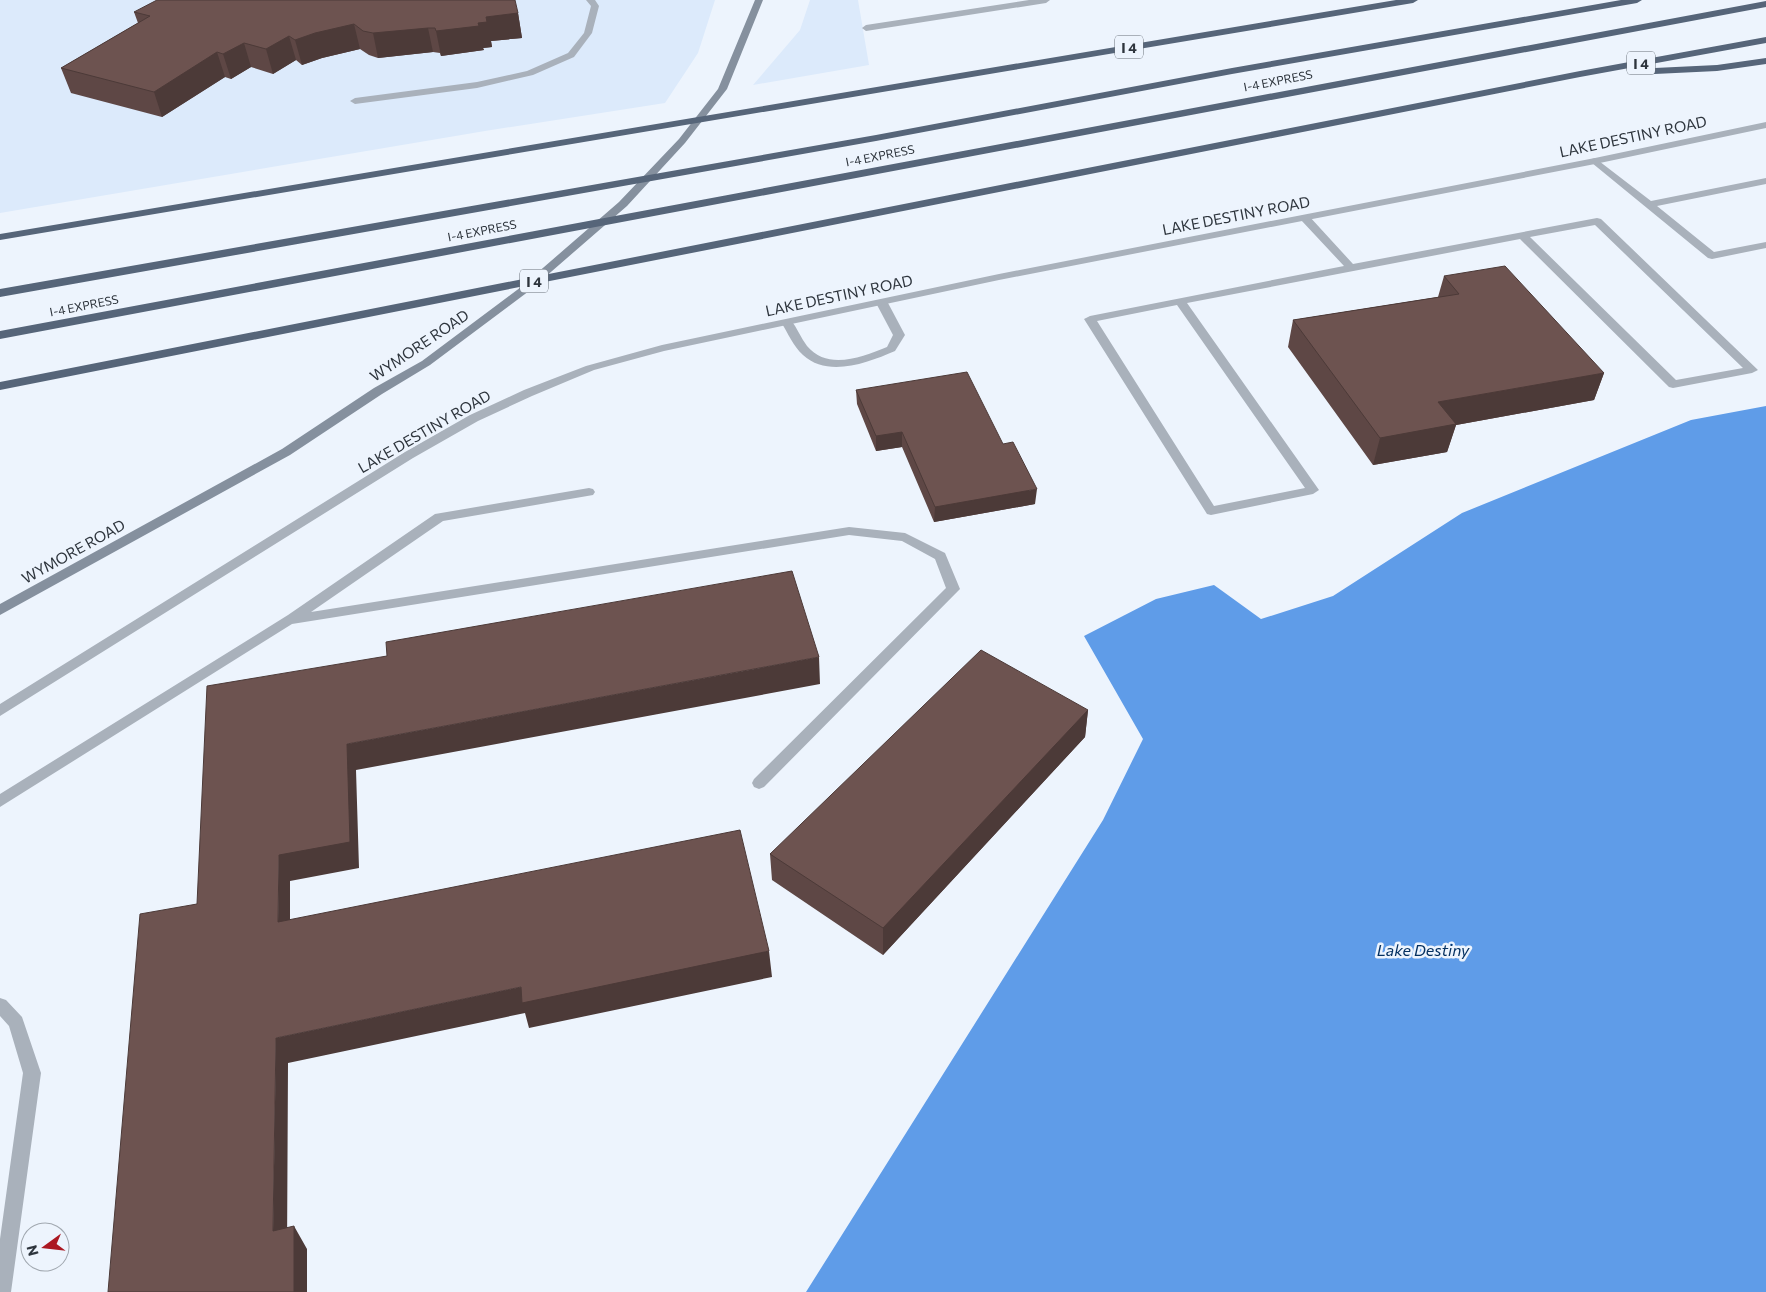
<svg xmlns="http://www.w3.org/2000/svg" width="1766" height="1292" viewBox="0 0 1766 1292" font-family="Commissioner,sans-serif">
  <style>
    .built { fill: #dceafb }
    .water { fill: #5f9ce8 }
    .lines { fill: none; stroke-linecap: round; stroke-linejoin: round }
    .service { fill: #a9b1bb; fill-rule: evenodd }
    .tertiary { fill: #a9b1bb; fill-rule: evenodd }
    .secondary { fill: #85909e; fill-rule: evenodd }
    .motorway { fill: #566579; fill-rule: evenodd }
    .wall { fill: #5e4745 }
    .shaded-wall { fill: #4c3a38 }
    .building { fill: #6d5350; stroke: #4c3a38 }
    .labels { text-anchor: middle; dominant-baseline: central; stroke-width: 5; stroke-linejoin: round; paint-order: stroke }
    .far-street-label { font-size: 12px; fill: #2e353d; stroke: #edf4fd }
    .shield { fill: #edf4fd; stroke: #676e77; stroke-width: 1 }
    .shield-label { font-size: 14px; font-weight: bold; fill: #2e353d }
    .street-label { font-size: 15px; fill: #2e353d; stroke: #edf4fd }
    .water-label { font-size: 16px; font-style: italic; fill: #053161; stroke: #edf4fd }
  </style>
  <rect width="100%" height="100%" fill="#edf4fd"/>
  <path class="built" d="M0,0H715L698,53L665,103L485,131L0,213Z
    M810,0H858L869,65L753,85L800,30Z"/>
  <path class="water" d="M1766,406V1292H806L1103,820L1143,739L1084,636L1156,599L1214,585L1261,619L1333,596L1462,513L1691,420Z"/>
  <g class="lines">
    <path class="service" d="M586,0H595L599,6L592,33L574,57L533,75L477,88L355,104L350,101L355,98L477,82L527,71L568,53L584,33L591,6Z
      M1029,0H1050L1046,3L866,31L862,28L866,25Z
      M1595,158L1651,201L1766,178V184L1657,206L1714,252L1766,242V248L1712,259L1708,258L1592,163V159Z
      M1305,215L1309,216L1353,264L1597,218L1601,219L1758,370L1752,373L1673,388L1669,387L1520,239L1187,303L1319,490L1313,494L1211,515L1207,514L1084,319L1090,316L1344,266L1301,220L1300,218ZM1595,225L1743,368L1676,380L1530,237ZM1177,305L1305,488L1214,506L1097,321Z
      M882,300L888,303L905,335L895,351C867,363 828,378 803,355C793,346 788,333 781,322L787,319L791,320C797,328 801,338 807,346C828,371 862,357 887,347L893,335L876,303Z
      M589,488L593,489L595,492L593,495L443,521L311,612L849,527L905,533L945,553L960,589L764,787L759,789L754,787L752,783L754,779L946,588L935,559L902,541L849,535L292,624L0,807V794L288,615L435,514Z
      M0,998L6,1000L22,1017L41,1073L11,1292H0V1239L23,1073L9,1026L0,1016Z"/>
    <path class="tertiary" d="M1766,122V128L1595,164L999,280L664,351L594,370L532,396L478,421L413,458L0,716V704L405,452L470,415L524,390L586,366L662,345L999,274L1595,158Z"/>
    <path class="secondary" d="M755,0H763L727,89L685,143L627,206L529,291L430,365L382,394L290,455L0,615V604L282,449L374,388L422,361L521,287L619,202L679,139L718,89Z"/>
    <path class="motorway" d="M1396,0H1418L1413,3L0,240V234Z
      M1621,0H1642L1637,3L1232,74L876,141L0,297V289L876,135L1232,68Z
      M1766,1V7L0,339V331Z
      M1766,37V43L1580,77L0,390V382L1580,71Z
      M1766,58V64L1717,71L1634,75L1629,72L1634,69L1717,65Z"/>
  </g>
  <path class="wall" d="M134,12L518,13L522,38L491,41L492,47L483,48L484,50L441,56L440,53L433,52L378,58L369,55L360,49L322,58L302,65L296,60L273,74L251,67L231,79L225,77L162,117L71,93L61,68L138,23Z
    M1444,276L1604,373L1594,400L1456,425L1447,452L1373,465L1288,347L1293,320L1438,297Z
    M856,390L1003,444L1035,504L934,522L902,447L876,451L857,404Z
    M1088,710L1085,737L883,955L772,880L770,854Z"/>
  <path class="shaded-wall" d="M518,13L522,38L491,41L492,47L483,48L484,50L441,56L436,31L478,23L486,17Z
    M354,24L360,49L322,58L302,65L295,40L315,33Z
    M428,28L433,52L378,58L373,33Z
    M289,36L296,60L273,74L266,49Z
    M244,43L251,67L231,79L223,54Z
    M217,52L225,77L162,117L154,92Z
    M1604,373L1594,400L1456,425L1447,452L1373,465L1380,438L1438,402Z
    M902,432V447L876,451V436Z
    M1037,489L1035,504L934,522L935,507Z
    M819,657L820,684L356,770L359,868L290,881V947L278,922L279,855L347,744Z
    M1088,710L1085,737L883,955V928Z
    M769,951L772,977L529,1028L525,1013L288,1063L287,1253L273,1231L276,1038L521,987Z
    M294,1226L307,1249V1292H294Z"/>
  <path class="building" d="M157,0H515L518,13L486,17L487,22L478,23L479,26L436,31L435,28H428L373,33L363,31L354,24L315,33L295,40L289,36L266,49L244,43L223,54L217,52L154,92L61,68L150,16L134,12Z
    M1505,266L1604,373L1438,402L1456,424L1380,438L1293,320L1459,294L1444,276Z
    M967,372L1003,444L1013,442L1037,489L935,507L902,432L876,436L856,390Z
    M792,571L819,657L347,744L350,842L279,855L278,922L740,830L769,951L522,1003L521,987L276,1038L273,1231L294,1226V1292H108L140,914L197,904L207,686L387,656L386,642Z
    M981,650L1088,710L883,928L770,854Z"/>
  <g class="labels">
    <g class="far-street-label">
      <text transform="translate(1278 80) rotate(-11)">I-4 EXPRESS</text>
      <text transform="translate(880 155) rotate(-11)">I-4 EXPRESS</text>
      <text transform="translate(482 230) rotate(-11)">I-4 EXPRESS</text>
      <text transform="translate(84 305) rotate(-11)">I-4 EXPRESS</text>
    </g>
    <g class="shield">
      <rect x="1115" y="35.5" width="28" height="23" rx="4"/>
      <rect x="1627" y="51.5" width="28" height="23" rx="4"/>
      <rect x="520" y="269.5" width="28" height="23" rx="4"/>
    </g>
    <g class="shield-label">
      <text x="1129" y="47">I 4</text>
      <text x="1641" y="63">I 4</text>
      <text x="534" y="281">I 4</text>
    </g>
    <g class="street-label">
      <text transform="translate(1633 136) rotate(-12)">LAKE DESTINY ROAD</text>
      <text transform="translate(1236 215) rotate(-11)">LAKE DESTINY ROAD</text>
      <text transform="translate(839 295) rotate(-12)">LAKE DESTINY ROAD</text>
      <text transform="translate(419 345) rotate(-34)">WYMORE ROAD</text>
      <text transform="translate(424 431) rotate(-30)">LAKE DESTINY ROAD</text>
      <text transform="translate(73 551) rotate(-29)">WYMORE ROAD</text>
    </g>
    <g class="water-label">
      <text x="1423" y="949">Lake Destiny</text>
    </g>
  </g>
  <g transform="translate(45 1247) rotate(255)"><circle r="24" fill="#edf4fd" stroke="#a1a8b0"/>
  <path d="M0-4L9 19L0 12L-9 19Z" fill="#ab1822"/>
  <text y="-8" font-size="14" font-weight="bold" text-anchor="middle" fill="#2e353d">N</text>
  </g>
</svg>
